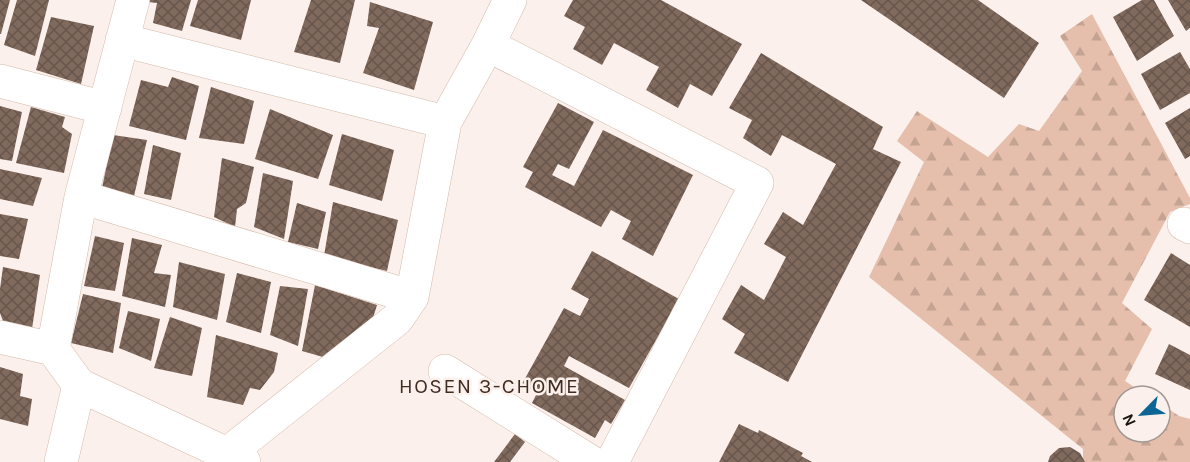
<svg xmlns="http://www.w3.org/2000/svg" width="1190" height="462" viewBox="0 0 1190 462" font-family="Karla,sans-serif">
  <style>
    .forest { fill: url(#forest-firs) }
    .building { fill: url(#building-cross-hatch) }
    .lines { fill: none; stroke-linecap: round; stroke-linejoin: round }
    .minor-casing { stroke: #d3baac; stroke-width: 34 }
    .minor { stroke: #fff; stroke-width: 33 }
    .labels { text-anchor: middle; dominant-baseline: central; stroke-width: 5; stroke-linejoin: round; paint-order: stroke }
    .neighbourhood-label { font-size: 21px; letter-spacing: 1.5px; fill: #402c22; stroke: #fbf0eb }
  </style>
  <defs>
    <pattern id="forest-firs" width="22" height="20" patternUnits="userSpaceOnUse" patternTransform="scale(1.5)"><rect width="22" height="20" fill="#e5bfab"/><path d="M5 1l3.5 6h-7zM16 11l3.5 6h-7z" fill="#c4a392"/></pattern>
    <pattern id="building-cross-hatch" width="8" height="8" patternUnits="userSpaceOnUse" patternTransform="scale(1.5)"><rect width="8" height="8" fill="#80695d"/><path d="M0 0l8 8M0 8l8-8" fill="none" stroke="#68554b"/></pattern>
  </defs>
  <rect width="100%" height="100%" fill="#fbf0eb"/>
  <path class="forest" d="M1092,14L1190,198V204L1170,212L1122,303L1152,329L1125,381L1148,396H1124V432H1160V403L1179,416L1190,419V462H1083V449L869,277L924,162L897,141L917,111L988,157L1019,124L1039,131L1082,71L1060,36Z"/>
  <path class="building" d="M0,0H10L1,34H0Z
    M17,0H49L35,56L4,45Z
    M148,0H191L182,31L153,23L157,3L148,2Z
    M198,0H251L241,40L190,26Z
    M311,0H355L340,63L294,52Z
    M573,0H661L742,44L712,96L690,84L678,108L646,90L659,67L614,43L602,65L573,49L585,27L564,16Z
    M861,0H978L1039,43L1004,98Z
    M1142,0H1154L1174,36L1137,61L1113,17Z
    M1168,0H1190V28L1186,31Z
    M370,2L433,22L414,90L363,73L379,28L367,26Z
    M51,17L94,26L81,84L36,70Z
    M1180,52L1190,69V93L1160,110L1141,74Z
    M761,53L883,127L873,149L901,162L788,382L734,353L745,334L722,319L741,285L764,300L786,257L764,244L783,212L803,225L836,164L782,135L771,156L743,138L752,120L729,108Z
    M172,77L199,86L186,140L129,126L141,80L168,87Z
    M211,87L254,101L244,144L199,138Z
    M558,103L594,122L569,169L558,164L552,175L574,186L603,130L693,175L653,256L622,239L631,221L611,210L601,227L525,187L533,172L523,167Z
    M0,106L22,112L12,161L0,159Z
    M31,107L65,117L62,127L72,134L64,173L16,163Z
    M1190,108V156L1185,159L1165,123Z
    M270,109L333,135L318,179L255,159Z
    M342,134L394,150L382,201L329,185Z
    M113,135L147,140L134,196L102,188Z
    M153,145L181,153L171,200L144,194Z
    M222,158L254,167L246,203L237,209L235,227L214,217Z
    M0,169L42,178L33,206L0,199Z
    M263,173L293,181L284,239L254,227Z
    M333,202L398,220L387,271L324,256Z
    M297,203L326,212L318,249L288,242Z
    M0,214L28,219L19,259L0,256Z
    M95,236L124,243L115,291L84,286Z
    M132,238L162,245L154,273L171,275L165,307L122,296Z
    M592,251L679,299L629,388L569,356L564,366L625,400L611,424L605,420L595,438L532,403L537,393L522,384L564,308L580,316L589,299L571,289Z
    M1171,253L1190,265V327L1144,300Z
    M179,262L225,274L217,320L173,307Z
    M3,267L40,275L32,329L3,321L0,313V289Z
    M237,273L271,282L261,333L226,322Z
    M315,285L377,305L373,318L323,357L302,351Z
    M280,286L308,289L298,346L270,335Z
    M83,294L121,303L113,353L71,343Z
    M128,311L160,319L151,361L119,348Z
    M170,317L202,328L192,376L154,368Z
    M216,335L278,353L274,372L260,390L250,388L243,405L207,397Z
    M1169,344L1190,355V390L1155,374Z
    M0,367L23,374L20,396L32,399L28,426L0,419Z
    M739,424L758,433L759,430L803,453L801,456L812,462H719Z
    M515,434L525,442L510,462H494Z
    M1070,447L1080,453L1085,462H1048L1050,456L1059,448Z"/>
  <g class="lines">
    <g class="minor-casing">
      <path id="minor" d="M133,0L81,197L53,349L79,385L244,462
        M122,40L445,122
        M488,45L757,183L612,462
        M0,81L105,108
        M81,197L412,297
        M1184,224L1190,227
        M0,337L53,349
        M445,371L591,462
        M227,454L397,319L412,297L445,122L488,45L510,0
        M61,462L79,385"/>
    </g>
    <use href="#minor" class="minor"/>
  </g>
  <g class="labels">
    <g class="neighbourhood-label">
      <text x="489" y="386">HOSEN 3-CHOME</text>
    </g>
  </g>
  <g transform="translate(1142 414) rotate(245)"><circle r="28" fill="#fbf0eb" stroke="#a29893" stroke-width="1.5"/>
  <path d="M0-4.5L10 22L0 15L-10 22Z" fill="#0b6696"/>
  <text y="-9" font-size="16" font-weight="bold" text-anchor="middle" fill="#1d140f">N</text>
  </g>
</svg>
